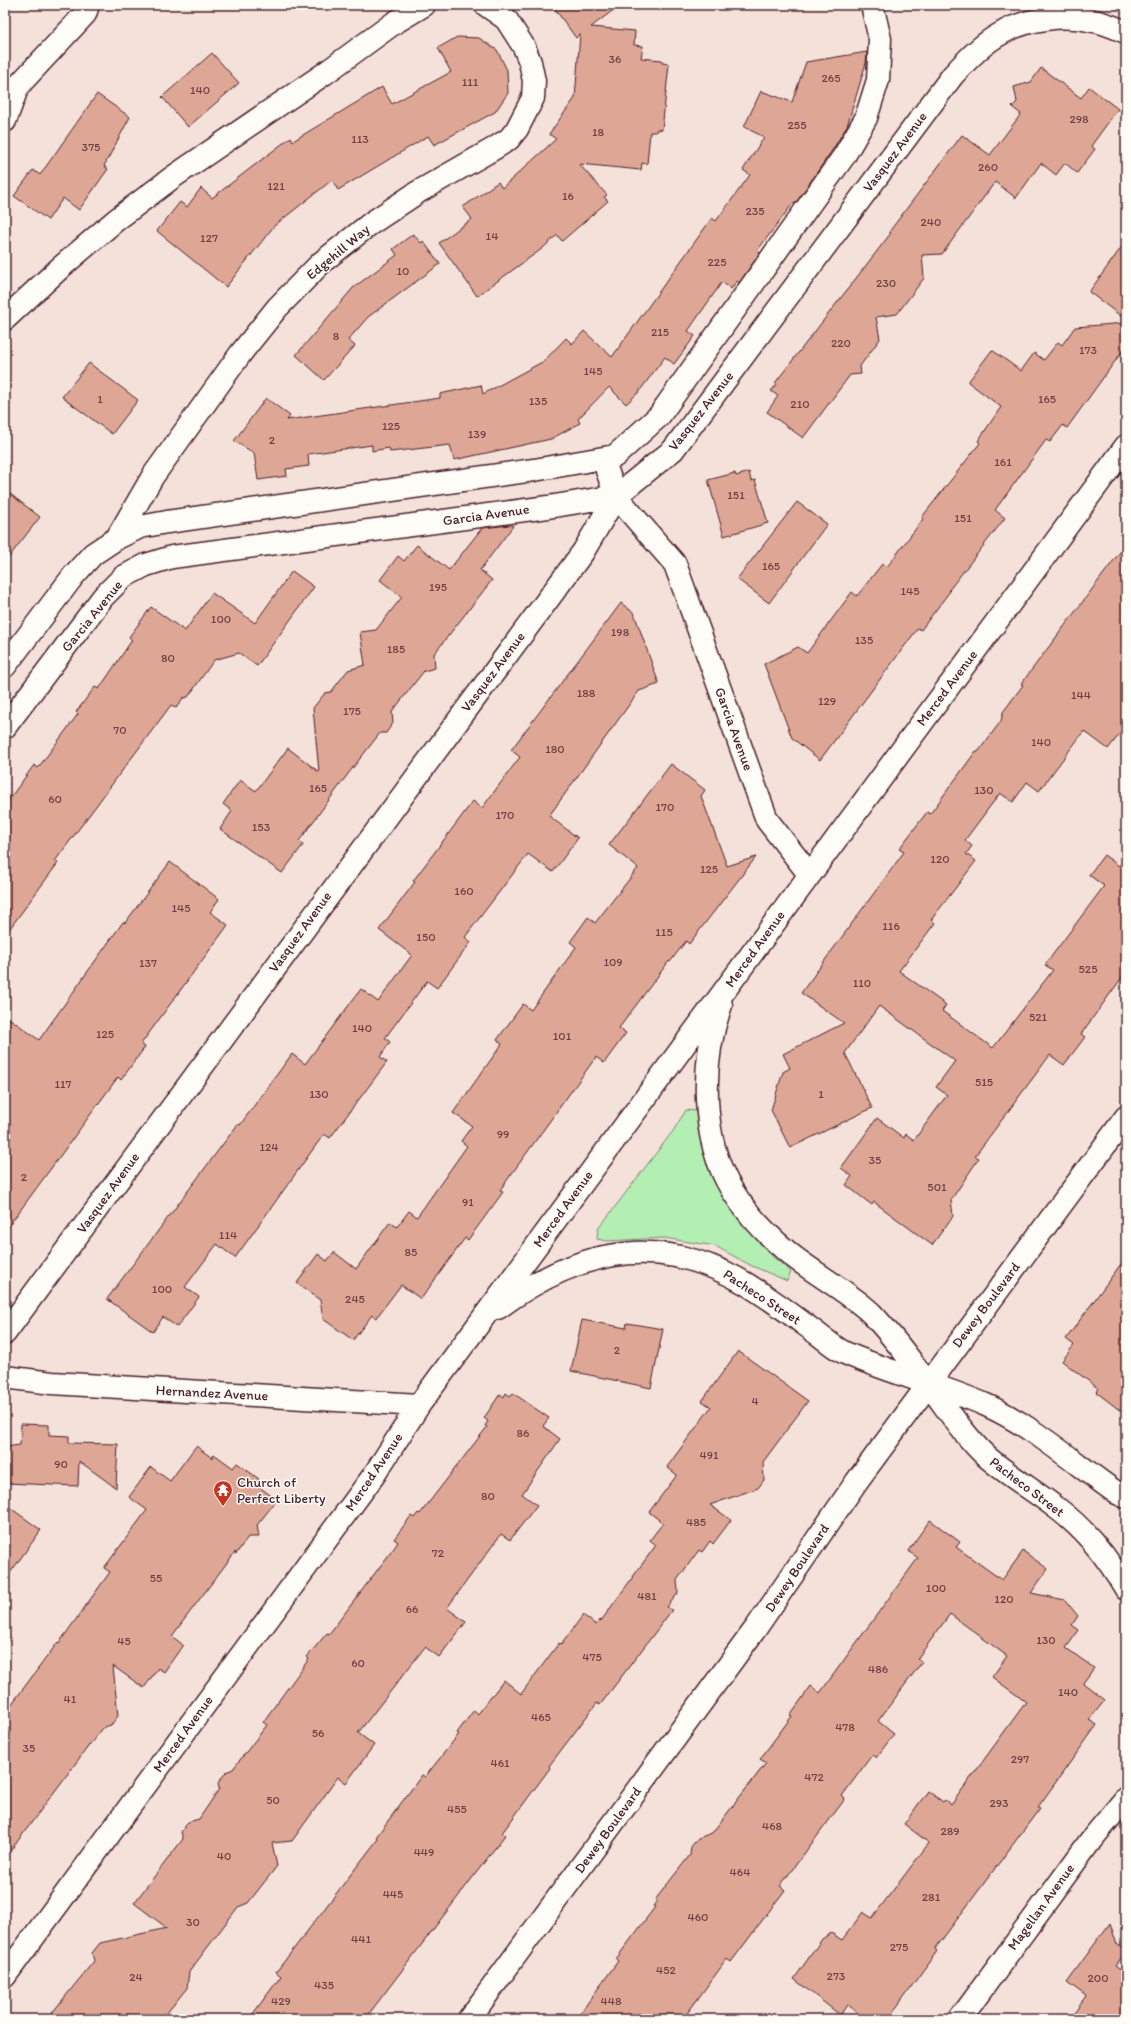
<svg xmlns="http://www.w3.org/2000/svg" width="1131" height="2024" viewBox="0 0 1131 2024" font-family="Itim,sans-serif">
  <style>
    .green { fill: #b3eeb3; stroke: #7e866f }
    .building { fill: #dea795; stroke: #4a1f2b }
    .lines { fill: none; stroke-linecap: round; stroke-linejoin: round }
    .minor-casing { stroke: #4a1f2b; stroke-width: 25 }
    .tertiary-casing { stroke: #4a1f2b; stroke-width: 25 }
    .minor { stroke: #fdfcf7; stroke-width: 22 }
    .tertiary { stroke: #fdfcf7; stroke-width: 22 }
    .labels { text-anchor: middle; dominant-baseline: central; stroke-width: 3; stroke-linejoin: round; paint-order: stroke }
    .number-label { font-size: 12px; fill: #6f4146 }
    .street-label { font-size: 14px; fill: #4a1f2b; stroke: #fdfcf7 }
    .poi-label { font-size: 14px; fill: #4a1f2b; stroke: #fdfcf7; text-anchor: start }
  </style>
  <rect width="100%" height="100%" fill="#f4e2da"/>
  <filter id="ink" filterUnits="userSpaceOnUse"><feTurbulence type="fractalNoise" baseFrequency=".025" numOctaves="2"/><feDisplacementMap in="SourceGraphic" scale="8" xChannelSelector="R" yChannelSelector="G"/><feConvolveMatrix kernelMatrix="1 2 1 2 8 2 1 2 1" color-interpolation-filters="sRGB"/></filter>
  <g filter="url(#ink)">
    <path class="green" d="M686,1110L696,1111L702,1137L751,1232L772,1256L791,1272L787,1281L750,1265L715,1246L664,1238L606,1241L597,1239L598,1229L673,1131Z"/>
    <path class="building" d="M552,5H620L591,27L635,31L634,45L643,46L641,58L662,60V63L669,64L662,130L657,129L656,132H650L647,164L642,163L641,170L579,164L607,195L604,197L608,201L562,241L557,235L543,248L477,296L439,243L472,219L463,207L498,182L502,188L556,139L549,134L575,98L580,34L576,38Z
      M457,37L479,38L497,50L507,70L508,93L495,112L434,145L428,136L338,190L332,180L274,226L226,287L157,231L180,202L187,207L201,188L212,198L291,137L293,141L382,87L392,104L451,72L438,48Z
      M867,52L866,63L847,126L833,149L795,204L793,203L757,251L760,253L739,283L737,281L731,289L722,282L688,331L695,336L674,364L665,357L638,393L626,404L609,387L578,419L580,423L551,439L454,460L450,445L390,452L389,448L372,451V445L308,454L309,466L286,469L287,476L258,480L254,453L234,441L266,398L290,416L287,420L440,398V394L481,385L483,394L544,361L566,338L572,344L584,331L612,357L712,218L716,221L750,175L743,170L764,137L744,127L761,91L792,102L806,62Z
      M212,53L239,83L188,127L162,97Z
      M1041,68L1081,98L1089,87L1118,109L1091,146L1095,149L1077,173L1065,163L1056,175L1041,163L1016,198L995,182L942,254L922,255L924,278L897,314L876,317L880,339L860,366L861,374L850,375L803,438L767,412L778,396L771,391L777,384L775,383L891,233L889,232L962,135L990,155L1021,114L1012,107L1017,102L1014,87L1031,82Z
      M97,94L130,117L104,166L108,169L79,210L63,198L48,220L14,196L33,170L40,175Z
      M413,234L421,243L423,241L440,264L368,317L348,340L355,346L324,380L296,355L353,288L397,255L393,249Z
      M1126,241V320L1089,292Z
      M1126,323V346L1067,428L1063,425L1050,442L1046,440L995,510L1005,518L949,590L950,591L921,630L918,628L820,760L792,738L764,664L798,647L807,653L852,592L857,596L882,564L887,567L923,519L922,517L980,443L978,441L1001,407L968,382L992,350L1021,371L1034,353L1044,360L1058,342L1062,345L1075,327Z
      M89,363L138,400L112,434L62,397Z
      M749,472L751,481L755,480L768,523L724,536L708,480L735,473L736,476Z
      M5,490L40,517L5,562Z
      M797,502L827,524L769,603L737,579Z
      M510,525L513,526L480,570L492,580L434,654L435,668L424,671L392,712L393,723L386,733H380L348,774L299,841L303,845L282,873L220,829L232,811L223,804L240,780L256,791L288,748L319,772L313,708L325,693L331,692L348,670L365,665L360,632L376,630L402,597L380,580L398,556L404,561L417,545L449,570L482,528Z
      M1126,544V726L1108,749L1084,731L1039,791L1027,782L1013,802L1000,793L965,840L972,846L966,854L976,861L931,920L935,923L899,971L946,1005L942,1011L993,1048L1053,970L1045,965L1104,886L1089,875L1104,855L1119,866L1126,857V972L1081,1034L1085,1037L1064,1065L1050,1055L975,1156L979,1158L951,1200L953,1216L932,1245L874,1202L872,1205L846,1185L852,1176L841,1168L877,1118L904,1138L906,1134L914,1140L947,1095L936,1087L955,1061L879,1006L845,1053L872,1108L790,1148L771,1110L783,1072L790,1068L783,1054L844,1023L801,993L904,852L899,849L927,812L930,814L976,751L978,752L1001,721L1003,712L1023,685L1021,684Z
      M292,571L314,587L257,666L239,653L214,660L188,697L183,698L176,708L171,705L55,861L58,863L5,935V805L34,765L38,768L78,714L76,712L95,687L99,689L132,640L129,637L151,607L185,631L212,593L255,623Z
      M621,603L634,613L659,684L639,691L549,816L578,838L553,872L528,854L465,937L471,942L437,988L427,981L385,1038L390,1042L380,1057L387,1062L330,1138L324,1134L235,1258L217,1244L185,1287L199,1297L177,1327L163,1317L153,1332L107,1299L238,1124L240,1125L292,1054L305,1064L361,989L378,1002L412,955L379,930L415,882L413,881L473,801L482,808L520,757L511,750Z
      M671,764L705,790L701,796L727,866L756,857L689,944L686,941L670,962L669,961L619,1028L626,1033L604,1063L596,1057L500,1190L503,1192L468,1240L465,1238L421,1299L401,1285L376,1318L372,1315L353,1340L323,1319L320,1300L297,1283L318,1254L327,1261L334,1252L356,1269L390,1222L397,1227L409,1211L417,1217L467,1146L461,1141L472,1126L453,1113L502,1044L497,1040L523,1004L531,1010L576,947L570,942L588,917L595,923L638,868L609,845Z
      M170,862L219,899L210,912L228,925L141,1044L145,1047L121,1080L118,1077L5,1231V1015L39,1040L123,922L125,923Z
      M1126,1257V1415L1096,1392L1099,1389L1062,1361L1074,1345L1066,1339Z
      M582,1320L626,1328L627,1323L663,1329L651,1388L571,1371Z
      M738,1351L808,1401L763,1462L764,1480L758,1488L710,1505L731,1520L713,1544L710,1541L702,1552L699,1550L677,1580L678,1593L667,1607L672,1610L600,1705L597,1703L549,1766L550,1768L502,1833L505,1835L365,2019H249L281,1976L276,1972L378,1839L376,1837L422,1775L425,1777L459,1734L457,1733L474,1710L478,1714L504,1680L521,1694L559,1643L561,1645L583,1615L596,1625L599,1620L601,1621L656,1545L650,1540L663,1523L649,1512L677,1475L667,1467L711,1407L702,1401Z
      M506,1393L510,1396L513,1393L549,1418L543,1426L560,1439L522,1494L537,1505L510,1540L501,1534L447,1608L466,1622L439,1657L425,1647L358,1733L374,1745L346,1783L338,1777L292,1841L272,1843L277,1866L248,1903L238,1907L189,1972L187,1988L162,2019H47L94,1961L92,1953L100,1943L167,1928L134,1903L183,1839L181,1832L188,1822L199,1819L219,1789L218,1783L226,1772L233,1769L267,1725L263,1722L309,1659L307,1657L327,1633L329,1634L394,1548L398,1542L394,1539L411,1516L414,1518L418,1513L420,1514L487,1427L485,1426L488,1421L484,1418L500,1394L504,1397Z
      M21,1424L49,1425V1435L69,1436V1443L118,1444L116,1488L79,1461L78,1486L5,1483V1447L20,1445Z
      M196,1446L212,1458L214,1454L233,1468L237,1463L259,1479L255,1484L277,1500L257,1525L259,1537H248L236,1554L235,1552L172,1636L183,1645L164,1672L158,1668L144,1688L113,1666L118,1716L111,1725L104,1727L90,1744L5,1858V1713L58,1642L59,1643L110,1572L104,1568L147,1510L129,1497L151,1467L170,1481Z
      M5,1504L41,1530L5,1580Z
      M930,1520L960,1542L956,1547L1002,1580L1023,1551L1048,1569L1031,1593L1065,1600L1078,1616L1072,1625L1079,1630L1066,1648L1094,1668L1083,1683L1105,1700L1089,1720L1097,1725L1038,1807L1040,1808L935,1949L937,1951L888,2019H866L847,2005L840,2015L794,1979L822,1939L831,1933L842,1940L863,1912L872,1918L929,1843L904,1824L928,1791L943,1802L945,1800L951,1805L1026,1702L992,1677L1007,1656L950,1614L917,1659L922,1662L878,1721L894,1734L876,1758L872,1755L842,1796L845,1799L780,1886L785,1890L731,1962L727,1959L683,2019H576L618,1961L616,1959L655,1907L653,1906L657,1901L655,1900L690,1855L691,1847L698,1838L712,1833L766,1763L760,1759L792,1716L790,1715L811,1686L820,1693L918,1558L908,1551Z
      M1110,1923L1117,1945L1126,1952L1115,1966L1126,1974V2019H1069L1086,1996L1067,1982Z"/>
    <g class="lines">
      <g class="minor-casing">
        <path id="minor" d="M5,121L18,86L85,14L88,5
          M5,319L60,268L116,220L173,177L324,74L394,23L424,5
          M603,459L616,496L675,564L767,820L809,874
          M117,538L153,476L241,353L277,308L322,262L370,224L418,192L495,148L509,139L517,129L533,98L534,81L530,62L524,47L506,19L486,5
          M5,666L74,575L93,554L117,538L140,527L167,522L534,470L615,456L659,416L844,156L866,118L878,80L880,39L872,5
          M5,727L103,597L123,577L146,565L172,557L548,507L616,496
          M721,1005C701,1060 700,1138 732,1190C747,1214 768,1236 790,1254C815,1274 849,1292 871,1313C892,1335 910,1359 928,1384
          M498,1308C585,1244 670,1231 762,1294C782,1307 800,1321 819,1335C827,1341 836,1349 845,1353C891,1373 940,1385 986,1405C1033,1426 1074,1463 1117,1493L1126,1497
          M5,1333L583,552L616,496L673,450L953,75C968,59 983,43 1002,33C1028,18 1065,14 1094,21C1105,23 1116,28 1126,32
          M5,1377L52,1383L419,1405
          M5,1976L374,1475L419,1405L1126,446
          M960,2019L1091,1840L1126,1798"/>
      </g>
      <g class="tertiary-casing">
        <path id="tertiary" d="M928,1384C947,1408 964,1436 987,1457C1009,1476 1035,1491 1058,1509C1087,1531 1108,1558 1126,1589
          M469,2019L756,1628L857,1481L1126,1117"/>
      </g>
      <use href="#minor" class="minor"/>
      <use href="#tertiary" class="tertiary"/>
    </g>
  </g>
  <defs>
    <g id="temple-pin" transform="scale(1)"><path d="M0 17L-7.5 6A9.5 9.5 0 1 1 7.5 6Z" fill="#c8321e" stroke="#fdfcf7"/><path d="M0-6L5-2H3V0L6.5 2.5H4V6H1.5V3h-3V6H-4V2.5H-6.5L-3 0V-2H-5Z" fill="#fff"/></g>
  </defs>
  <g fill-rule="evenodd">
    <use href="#temple-pin" x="223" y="1490"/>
  </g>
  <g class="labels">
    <g class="number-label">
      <text x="615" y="59">36</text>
      <text x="831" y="78">265</text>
      <text x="470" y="82">111</text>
      <text x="200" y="90">140</text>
      <text x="1079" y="119">298</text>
      <text x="797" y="125">255</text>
      <text x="598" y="132">18</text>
      <text x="360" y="139">113</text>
      <text x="91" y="147">375</text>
      <text x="988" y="167">260</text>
      <text x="276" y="186">121</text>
      <text x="568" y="196">16</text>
      <text x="755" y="211">235</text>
      <text x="931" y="222">240</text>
      <text x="492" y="236">14</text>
      <text x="209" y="238">127</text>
      <text x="717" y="262">225</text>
      <text x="403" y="271">10</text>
      <text x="886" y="283">230</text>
      <text x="660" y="332">215</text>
      <text x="336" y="336">8</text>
      <text x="841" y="343">220</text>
      <text x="1088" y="350">173</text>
      <text x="593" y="371">145</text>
      <text x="100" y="399">1</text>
      <text x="1047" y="399">165</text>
      <text x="538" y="401">135</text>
      <text x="800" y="404">210</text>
      <text x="391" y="426">125</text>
      <text x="477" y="434">139</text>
      <text x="272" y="440">2</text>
      <text x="1003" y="462">161</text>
      <text x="736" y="495">151</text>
      <text x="963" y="518">151</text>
      <text x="771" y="566">165</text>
      <text x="438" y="587">195</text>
      <text x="910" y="591">145</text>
      <text x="221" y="619">100</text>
      <text x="620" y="632">198</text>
      <text x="864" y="640">135</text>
      <text x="396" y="649">185</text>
      <text x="168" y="658">80</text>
      <text x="586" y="693">188</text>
      <text x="1081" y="695">144</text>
      <text x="827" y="701">129</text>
      <text x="352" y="711">175</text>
      <text x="120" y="730">70</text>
      <text x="1041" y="742">140</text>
      <text x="555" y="749">180</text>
      <text x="318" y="788">165</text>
      <text x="984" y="790">130</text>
      <text x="55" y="799">60</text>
      <text x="665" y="807">170</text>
      <text x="505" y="815">170</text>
      <text x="261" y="827">153</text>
      <text x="940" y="859">120</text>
      <text x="709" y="869">125</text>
      <text x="464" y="891">160</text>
      <text x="181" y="908">145</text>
      <text x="891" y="926">116</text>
      <text x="664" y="932">115</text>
      <text x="426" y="937">150</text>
      <text x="613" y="962">109</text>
      <text x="148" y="963">137</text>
      <text x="1088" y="969">525</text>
      <text x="862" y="983">110</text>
      <text x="1038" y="1017">521</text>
      <text x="362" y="1028">140</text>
      <text x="105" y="1034">125</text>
      <text x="562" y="1036">101</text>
      <text x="984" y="1082">515</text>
      <text x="63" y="1084">117</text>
      <text x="319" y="1094">130</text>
      <text x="821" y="1094">1</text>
      <text x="503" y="1134">99</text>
      <text x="269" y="1147">124</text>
      <text x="875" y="1160">35</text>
      <text x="24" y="1177">2</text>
      <text x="937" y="1187">501</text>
      <text x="468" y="1202">91</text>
      <text x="228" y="1235">114</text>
      <text x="411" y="1252">85</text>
      <text x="162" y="1289">100</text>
      <text x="355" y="1299">245</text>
      <text x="617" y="1350">2</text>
      <text x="755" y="1401">4</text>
      <text x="523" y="1433">86</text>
      <text x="709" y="1455">491</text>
      <text x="61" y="1464">90</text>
      <text x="488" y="1496">80</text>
      <text x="696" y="1522">485</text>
      <text x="438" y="1553">72</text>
      <text x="156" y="1578">55</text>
      <text x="936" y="1588">100</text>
      <text x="647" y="1596">481</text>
      <text x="1004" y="1599">120</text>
      <text x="412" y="1609">66</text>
      <text x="1046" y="1640">130</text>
      <text x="124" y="1641">45</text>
      <text x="592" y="1657">475</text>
      <text x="358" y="1663">60</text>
      <text x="878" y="1669">486</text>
      <text x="1068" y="1692">140</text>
      <text x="70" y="1699">41</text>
      <text x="541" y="1717">465</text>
      <text x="845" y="1727">478</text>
      <text x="318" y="1733">56</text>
      <text x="29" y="1748">35</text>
      <text x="1020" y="1759">297</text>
      <text x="500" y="1763">461</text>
      <text x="814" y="1777">472</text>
      <text x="273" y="1800">50</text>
      <text x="999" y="1803">293</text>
      <text x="457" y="1809">455</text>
      <text x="772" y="1826">468</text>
      <text x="950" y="1831">289</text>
      <text x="424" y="1852">449</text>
      <text x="224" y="1856">40</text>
      <text x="740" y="1872">464</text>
      <text x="393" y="1894">445</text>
      <text x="931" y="1897">281</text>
      <text x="698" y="1917">460</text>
      <text x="193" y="1922">30</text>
      <text x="361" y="1939">441</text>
      <text x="899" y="1947">275</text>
      <text x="666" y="1970">452</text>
      <text x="836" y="1976">273</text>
      <text x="136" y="1977">24</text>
      <text x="1098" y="1978">200</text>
      <text x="324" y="1985">435</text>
      <text x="281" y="2001">429</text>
      <text x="611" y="2001">448</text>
    </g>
    <g class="street-label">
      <text transform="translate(895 152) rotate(-53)">Vasquez Avenue</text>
      <text transform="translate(338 252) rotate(-40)">Edgehill Way</text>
      <text transform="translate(701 411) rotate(-52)">Vasquez Avenue</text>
      <text transform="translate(486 515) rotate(-8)">Garcia Avenue</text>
      <text transform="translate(92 616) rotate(-51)">Garcia Avenue</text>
      <text transform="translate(493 672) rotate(-53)">Vasquez Avenue</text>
      <text transform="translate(947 688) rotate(-53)">Merced Avenue</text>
      <text transform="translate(734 729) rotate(70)">Garcia Avenue</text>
      <text transform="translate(300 932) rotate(-54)">Vasquez Avenue</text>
      <text transform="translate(755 949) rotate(-54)">Merced Avenue</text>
      <text transform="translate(108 1193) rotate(-54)">Vasquez Avenue</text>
      <text transform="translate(563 1209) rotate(-54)">Merced Avenue</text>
      <text transform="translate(762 1297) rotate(33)">Pacheco Street</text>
      <text transform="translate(986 1305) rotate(-53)">Dewey Boulevard</text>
      <text transform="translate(212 1393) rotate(3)">Hernandez Avenue</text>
      <text transform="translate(374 1472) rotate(-56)">Merced Avenue</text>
      <text transform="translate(1027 1487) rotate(37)">Pacheco Street</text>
      <text transform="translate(797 1568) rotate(-56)">Dewey Boulevard</text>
      <text transform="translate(183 1734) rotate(-54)">Merced Avenue</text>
      <text transform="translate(608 1830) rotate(-54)">Dewey Boulevard</text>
      <text transform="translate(1041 1907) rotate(-54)">Magellan Avenue</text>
    </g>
    <g class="poi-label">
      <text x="237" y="1482">Church of<tspan x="237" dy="16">Perfect Liberty</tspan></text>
    </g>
  </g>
  <rect width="1131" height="2024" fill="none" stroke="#fdfcf7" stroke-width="20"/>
  <rect x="10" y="10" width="1111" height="2004" fill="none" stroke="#4a1f2b" stroke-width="1.5" filter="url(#ink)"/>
</svg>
